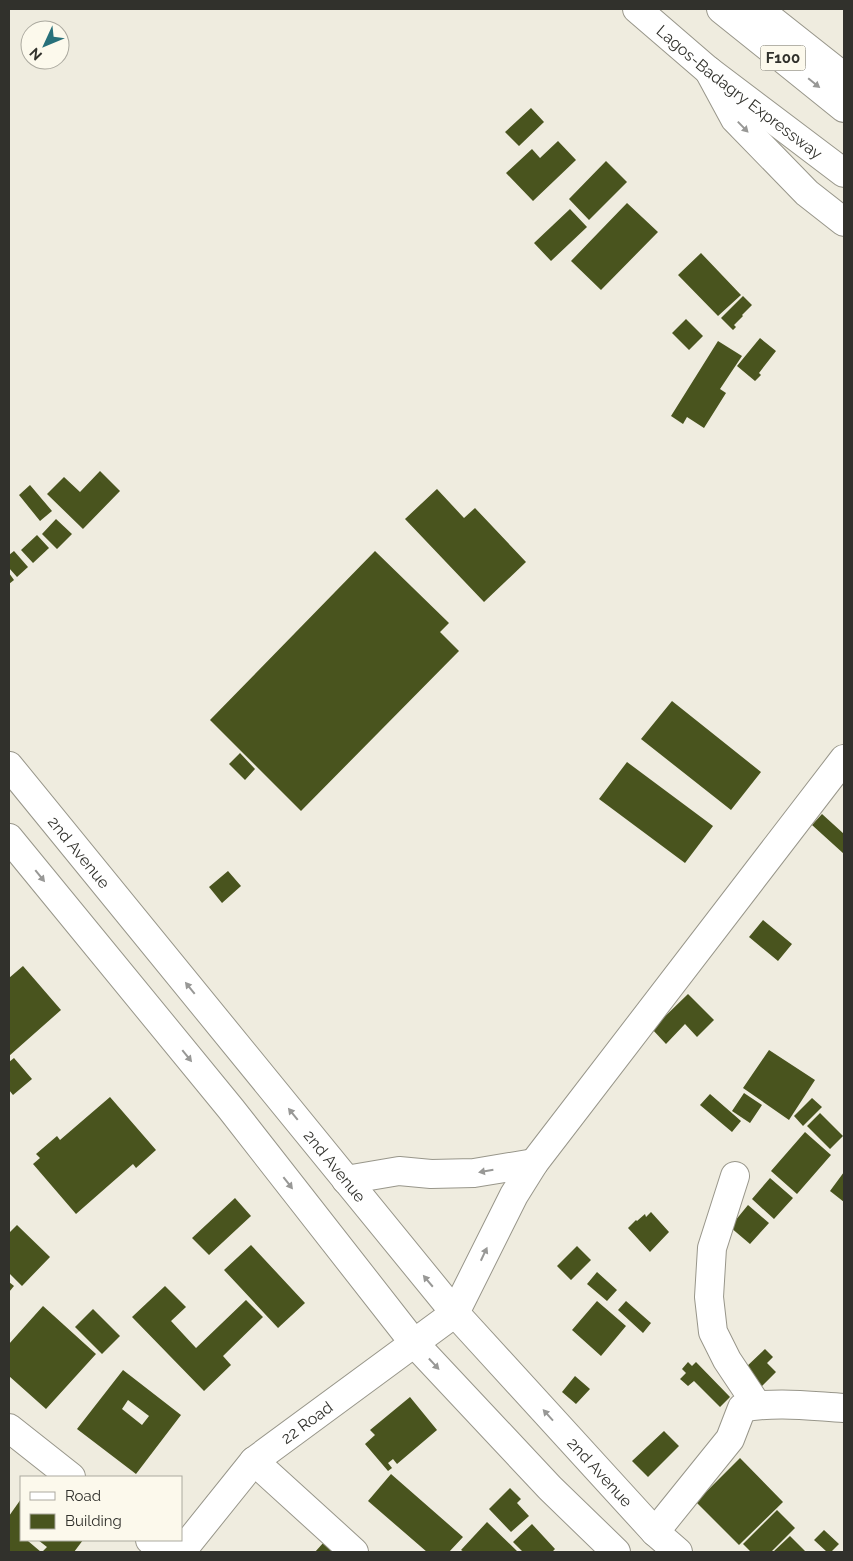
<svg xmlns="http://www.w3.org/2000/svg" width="853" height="1561" viewBox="0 0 853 1561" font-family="Raleway,sans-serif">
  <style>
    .building { fill: #49541e; fill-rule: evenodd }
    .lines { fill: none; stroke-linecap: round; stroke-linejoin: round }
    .minor-casing { stroke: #98968a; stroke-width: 30 }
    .major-casing { stroke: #98968a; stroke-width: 30 }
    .highway-casing { stroke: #98968a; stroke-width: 30 }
    .minor { stroke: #fff; stroke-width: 28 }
    .major { stroke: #fff; stroke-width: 28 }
    .highway { stroke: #fff; stroke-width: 28 }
    .oneway { fill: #989896 }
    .labels { text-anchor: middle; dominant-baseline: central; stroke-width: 5; stroke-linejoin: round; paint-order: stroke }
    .shield { fill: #fcf9ec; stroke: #6e6d66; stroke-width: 1 }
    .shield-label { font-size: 15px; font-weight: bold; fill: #31312c }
    .street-label { font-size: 16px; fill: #31312c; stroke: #fcf9ec }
  </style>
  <rect width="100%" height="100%" fill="#efecdf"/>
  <path class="building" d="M531,108L544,122L519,146L505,132Z
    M558,141L576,160L533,201L506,173L532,149L540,158Z
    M606,161L627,182L589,220L569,199Z
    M627,203L658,232L601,290L571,261Z
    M570,209L587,227L551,261L534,243Z
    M701,253L741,295L718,316L678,275Z
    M743,296L752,305L742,315L743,316L734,325L736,327L733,330L721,318Z
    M686,319L703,336L689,350L672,333Z
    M760,338L776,351L759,373L761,375L755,381L737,366Z
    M718,341L742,356L720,389L726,393L704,428L687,417L683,424L671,416Z
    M100,471L120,491L83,529L47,494L64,477L80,492Z
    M30,485L52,511L40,521L19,495Z
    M437,489L464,518L475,508L526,562L484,602L405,519Z
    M56,519L72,534L57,549L42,534Z
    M37,535L49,548L33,563L21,550Z
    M14,551L28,567L17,577L9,568V555Z
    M375,551L449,623L440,632L459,651L301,811L210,720Z
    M9,573L14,580L9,584Z
    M672,701L761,772L731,810L641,739Z
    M240,753L255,769L245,780L229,764Z
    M627,762L713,826L685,863L599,799Z
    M822,814L844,834V854L812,825Z
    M228,871L241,886L222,903L209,887Z
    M763,920L792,944L778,961L749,937Z
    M23,966L61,1010L9,1056V978Z
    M688,994L714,1020L697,1037L685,1024L666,1044L652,1029Z
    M769,1050L815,1080L789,1120L743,1088Z
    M14,1058L32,1079L13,1095L9,1090V1062Z
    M744,1093L762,1105L750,1123L732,1111Z
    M710,1094L741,1121L732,1132L700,1105Z
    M110,1097L156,1150L136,1168L133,1164L76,1214L33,1164L40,1158L36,1154L57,1136L60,1140Z
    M812,1098L822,1107L803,1126L794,1116Z
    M820,1113L843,1136L830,1149L807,1126Z
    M805,1132L831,1155L797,1194L771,1171Z
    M844,1172V1202L830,1191Z
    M770,1178L793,1198L774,1219L752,1199Z
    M235,1198L251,1216L209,1255L192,1238Z
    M748,1205L769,1223L750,1244L730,1227Z
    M651,1212L669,1232L650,1252L628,1228L636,1220L637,1221L645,1214L646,1217Z
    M17,1225L50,1257L22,1286L9,1273V1233Z
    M251,1245L305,1303L278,1328L224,1270Z
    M577,1246L591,1260L571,1280L557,1266Z
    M597,1272L617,1290L607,1301L587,1284Z
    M9,1282L14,1286L9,1292Z
    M165,1286L186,1307L171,1321L196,1348L246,1300L263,1317L223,1356L231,1365L204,1391L132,1317Z
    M597,1301L626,1326L601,1356L572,1330Z
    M626,1301L651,1323L643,1333L618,1310Z
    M43,1306L96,1354L46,1409L9,1376V1344Z
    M93,1309L120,1336L102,1354L75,1327Z
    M765,1349L773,1357L767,1363L776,1372L761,1387L744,1369Z
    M688,1362L692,1366L696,1362L730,1397L720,1407L694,1381L688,1386L680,1379L686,1373L682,1369Z
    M123,1370L181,1415L136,1474L77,1429ZM128,1400L149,1416L142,1425L122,1409Z
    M575,1376L590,1389L576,1404L562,1392Z
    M410,1397L437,1430L397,1464L393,1459L388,1463L392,1468L388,1471L365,1444L375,1435L370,1430Z
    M664,1431L679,1446L648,1477L632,1461Z
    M740,1458L783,1502L739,1545L696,1502Z
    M391,1474L463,1537L449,1552H427L368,1501Z
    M510,1488L521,1499L517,1503L529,1516L511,1532L489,1509Z
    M21,1499V1540H29L28,1541L41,1552H9V1516Z
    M777,1510L795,1528L771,1552H751L743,1544Z
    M487,1522L518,1552H464L461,1550Z
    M532,1524L555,1549L552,1552H523L513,1542Z
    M824,1530L839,1544L831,1552H827L814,1540Z
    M790,1536L806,1552H773Z
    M38,1540H83L74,1552H42L47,1547Z
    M324,1542L336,1552H315Z"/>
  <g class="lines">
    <g class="minor-casing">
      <g id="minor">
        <path d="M758,9L844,77"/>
        <path d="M709,71L735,119L807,193L844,222"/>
        <path id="s1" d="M9,766L455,1313L655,1532L678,1552"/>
        <path d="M9,838L231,1109L414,1343L550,1488L616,1552"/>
        <path d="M735,1176L712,1248L709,1297L713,1332L727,1360L757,1405"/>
        <path d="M346,1180L399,1171L431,1174L474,1173L534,1163"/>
        <path d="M9,1428L71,1477"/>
        <path d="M254,1461L354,1552"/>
        <path d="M655,1532L730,1439L742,1408C776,1401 810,1406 844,1408"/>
        <path d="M150,1540L166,1552"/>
        <path id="s2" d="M181,1552L254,1461L455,1313L514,1195L534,1163L844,759"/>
      </g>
    </g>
    <g class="major-casing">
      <g id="major">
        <path id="s3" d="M637,9L709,71L844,173"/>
      </g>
    </g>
    <g class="highway-casing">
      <path id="highway" d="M721,9L844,108"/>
    </g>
    <use href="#minor" class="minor"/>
    <use href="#major" class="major"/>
    <use href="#highway" class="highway"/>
  </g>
  <defs><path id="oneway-solid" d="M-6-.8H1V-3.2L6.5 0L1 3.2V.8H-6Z" transform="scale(1.25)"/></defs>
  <g class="oneway">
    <use href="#oneway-solid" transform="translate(814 83) rotate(39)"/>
    <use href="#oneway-solid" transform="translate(743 127) rotate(46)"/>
    <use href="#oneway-solid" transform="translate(40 876) rotate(51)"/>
    <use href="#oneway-solid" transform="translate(190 988) rotate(-129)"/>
    <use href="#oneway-solid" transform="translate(187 1056) rotate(51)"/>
    <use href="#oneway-solid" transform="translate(293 1114) rotate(-129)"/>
    <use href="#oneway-solid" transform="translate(486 1171) rotate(170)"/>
    <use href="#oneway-solid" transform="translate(288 1183) rotate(52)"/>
    <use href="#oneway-solid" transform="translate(484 1254) rotate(-65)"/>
    <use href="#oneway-solid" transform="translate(428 1281) rotate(-130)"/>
    <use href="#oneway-solid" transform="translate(434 1364) rotate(47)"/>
    <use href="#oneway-solid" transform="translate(548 1415) rotate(-132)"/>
  </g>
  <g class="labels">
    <rect class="shield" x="760.5" y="45.5" width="45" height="25" rx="4"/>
    <g class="shield-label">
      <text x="783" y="58">F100</text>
    </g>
    <g class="street-label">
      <text stroke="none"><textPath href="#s3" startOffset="132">Lagos-Badagry Expressway</textPath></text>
      <text stroke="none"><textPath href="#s1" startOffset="111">2nd Avenue</textPath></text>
      <text stroke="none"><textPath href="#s1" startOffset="516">2nd Avenue</textPath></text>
      <text stroke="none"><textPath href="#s2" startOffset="182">22 Road</textPath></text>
      <text stroke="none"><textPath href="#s1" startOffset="921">2nd Avenue</textPath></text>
    </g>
  </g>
  <rect width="853" height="1561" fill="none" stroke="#31312c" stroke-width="20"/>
  <rect x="20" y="1476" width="162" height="65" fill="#fcf9ec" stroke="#aba99f"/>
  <rect x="30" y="1492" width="25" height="8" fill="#ffffff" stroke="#aba99f"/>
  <text x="65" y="1501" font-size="15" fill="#31312c">Road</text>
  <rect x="30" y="1514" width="25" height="15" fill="#49541e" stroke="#aba99f"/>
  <text x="65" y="1526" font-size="15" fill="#31312c">Building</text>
  <g transform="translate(45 45) rotate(226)"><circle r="24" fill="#fcf9ec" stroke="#aba99f"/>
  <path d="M0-4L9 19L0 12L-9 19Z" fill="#27707a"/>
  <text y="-8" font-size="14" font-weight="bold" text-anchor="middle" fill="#31312c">N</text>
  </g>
</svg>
